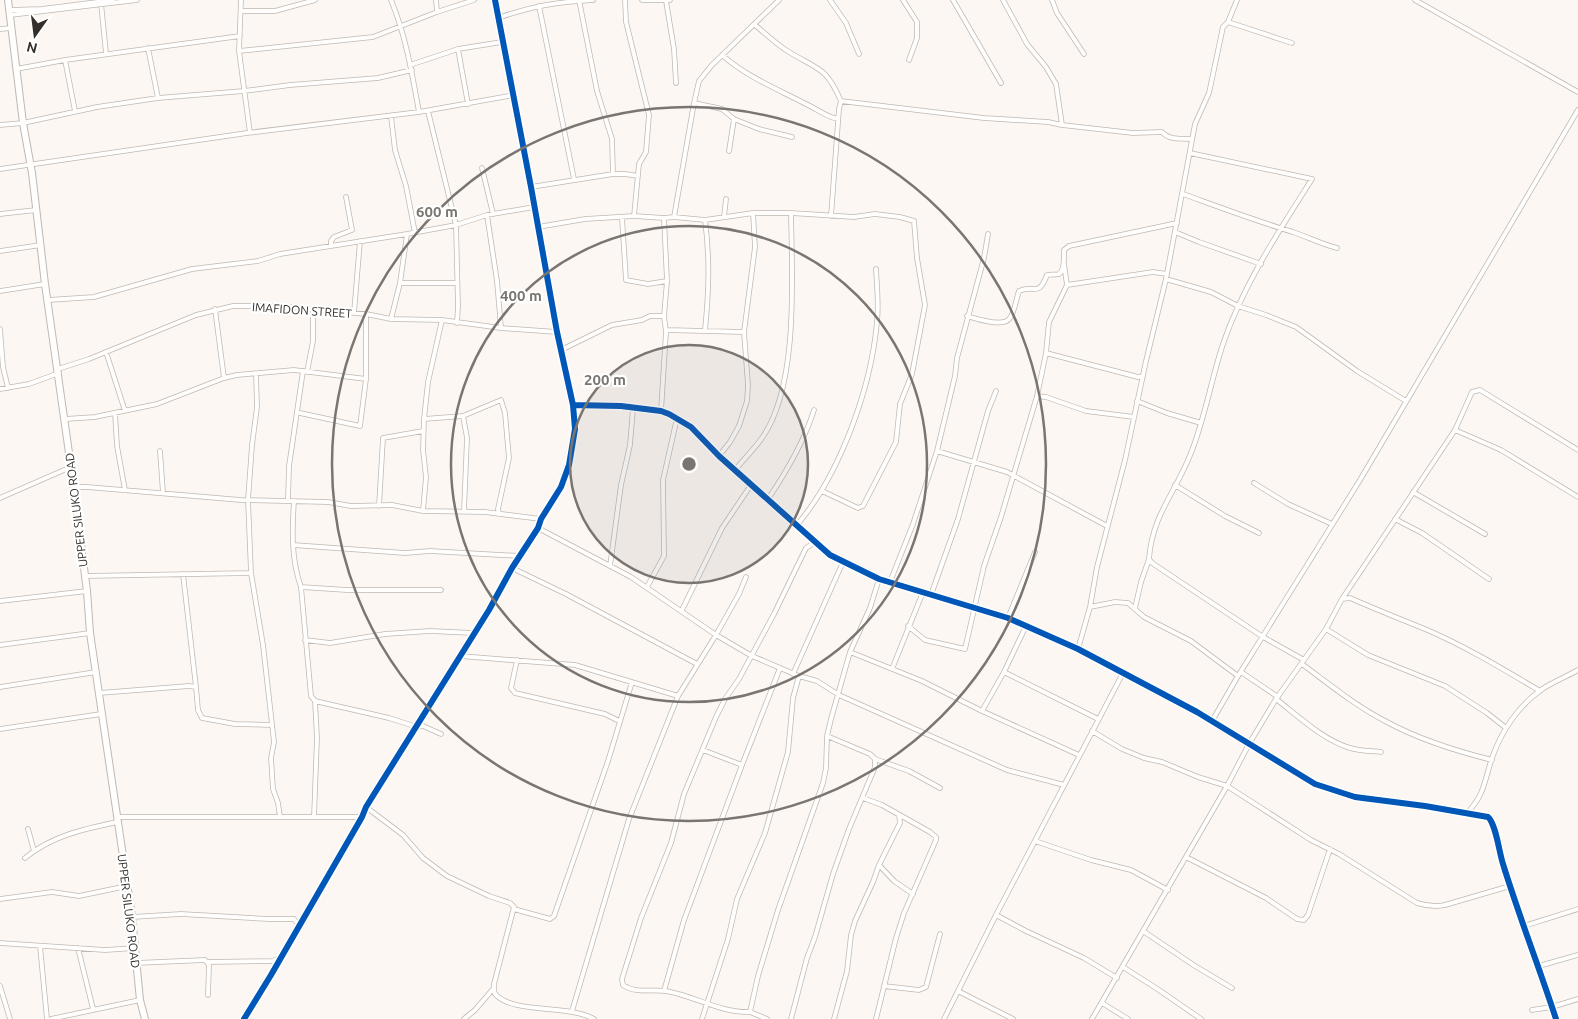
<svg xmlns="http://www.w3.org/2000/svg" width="1578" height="1019" viewBox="0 0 1578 1019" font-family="Ubuntu,sans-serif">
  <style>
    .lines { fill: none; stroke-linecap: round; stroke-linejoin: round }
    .minor-casing { stroke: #beb9b4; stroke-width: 5.5 }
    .primary-casing { stroke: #beb9b4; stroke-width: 8 }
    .minor { stroke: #fffefd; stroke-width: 4 }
    .primary { stroke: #fffefd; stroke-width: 6 }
    .cycleway-casing { stroke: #fff; stroke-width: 9 }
    .cycleway { stroke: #0057b8; stroke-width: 6 }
    .ring { fill: none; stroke: #7a7570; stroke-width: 2.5 }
    .labels { text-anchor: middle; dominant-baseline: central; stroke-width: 4.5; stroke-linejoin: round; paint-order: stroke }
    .street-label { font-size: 12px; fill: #342f2a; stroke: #fff }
    .centre { fill: #7a7570; stroke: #fff; stroke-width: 2.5 }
    .ring-label { font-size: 15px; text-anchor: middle; font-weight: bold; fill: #7a7570; stroke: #fff; stroke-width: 4.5; stroke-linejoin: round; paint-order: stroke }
  </style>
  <rect width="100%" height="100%" fill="#fcf7f2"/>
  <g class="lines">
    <g class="minor-casing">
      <path id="minor" d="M241,0L239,51L250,133
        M391,0C406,36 412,74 419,112
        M579,0L597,91L612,139L613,174
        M625,0L626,22L649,115L646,152L639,164L634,216
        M642,0H670
        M830,0L846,23L859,54
        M903,0L917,22V38L909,60
        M953,0L1001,83
        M1003,0L1027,44L1046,67L1056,84L1062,125
        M1052,0L1057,13L1084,54
        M1415,0L1578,92
        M666,1L674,49L676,83
        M101,3L106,53
        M539,6L574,179
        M10,10L42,9L113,0
        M241,11H275L315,0
        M437,12L474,0
        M10,15L137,0
        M498,18C532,6 557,2 593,0
        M1228,22L1237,0
        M755,25C766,34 776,44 789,52C819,70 826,67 841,101L984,118L1048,122L1062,125L1133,133L1162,132C1170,141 1181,138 1192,139
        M0,29L12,28
        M148,48L158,98
        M458,49L468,104
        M239,51L373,37L437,12L436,0
        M722,55C748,78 780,90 810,106C820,111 827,117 838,119
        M65,60L75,111
        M410,65L458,49L502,42
        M16,69L65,60L240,36
        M694,103L722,109L734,119L759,129L792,137
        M428,111L456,225L458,306L457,323
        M391,116L395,150L406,186L415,233
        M0,125L23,123L97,107L158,98L244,91L290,85L378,78L412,70
        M729,151L734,119
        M1190,153L1312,179C1279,231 1243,285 1223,344C1211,380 1205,418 1191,453C1176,492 1152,515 1149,559L1152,563L1263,637L1304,660
        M482,168L493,214
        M0,169L247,133L419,112L514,95
        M531,187L613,174H625L638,176
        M1183,194C1219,207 1256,221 1293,232C1308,237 1321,244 1337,248
        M0,214L36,210
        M487,215L497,281L501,328
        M831,216L839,109L841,101
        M674,217L694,103L699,81L712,65L779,0
        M724,217L726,199
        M622,218L626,280L648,284L667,281
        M705,220C710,259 709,290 705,330
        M538,227L585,219L634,216L664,218L674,217L705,220L753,213H791L854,217L875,214L900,217L914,221L917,258L925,305L912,374L900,404L896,442L863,506L858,508L822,491
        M1175,232L1199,242L1261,264
        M331,246V241L334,237L352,230L346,197
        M0,251L41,245
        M1166,279L1211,292L1238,306L1266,315L1296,327L1357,371L1406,401
        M400,283H457
        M1067,285L1153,272L1167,274
        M0,291L45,284
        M48,300L94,297L192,269L258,261L280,254L407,234L456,225L487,215L534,207
        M215,309L224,378
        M354,313L360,241
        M967,316C977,319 1004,328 1010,318C1015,311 1016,299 1019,291C1035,284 1038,298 1047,275C1050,274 1057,275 1059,274C1065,270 1064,256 1064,250L1069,246L1177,223
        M391,319L400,283L407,234
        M0,329L3,367L8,388
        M666,330L744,332
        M561,350L612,325L642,320L650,316H664
        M106,352L125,411
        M1046,353L1138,377L1143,376
        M58,369L89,359L196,315L233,306H277L366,314L391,319L442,320L501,328L557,332
        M307,372L313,341V310
        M256,374L257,407L252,445L248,500L251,573L263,645L274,742L271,758L273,789L278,803L280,817
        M0,389L29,384L59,373
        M1037,396L1046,397L1086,411L1134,417
        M1137,401L1167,413L1201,423
        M573,405L621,406L661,411L669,414L691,427L719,456L830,555L879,579L1008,618L1078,649L1197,712L1315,784L1355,797L1425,806L1488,817C1496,824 1499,852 1503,864C1519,916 1539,967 1556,1019
        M661,411L666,332L664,316L667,281L664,218
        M115,413L117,446L125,490
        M300,413L360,426L366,379
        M463,416L467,438L464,511
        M65,419L95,417L157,404L224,378L237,375L294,370L366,379V314
        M424,419L463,416L501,400L505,413L509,458L498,509L499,514
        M1455,430L1501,450L1578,497
        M160,451L163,493
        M937,451L1007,472L1107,526
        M719,456L730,442L739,426L747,401L748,385L744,332L755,247L753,213
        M735,470C744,459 754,449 762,438C799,386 792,275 791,213
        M1254,483L1288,504L1332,524
        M1175,485L1225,516L1259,533
        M73,487H87L241,500L328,502L351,506L392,505L423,511L485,512L541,519
        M1413,492L1485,534
        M0,498L71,467
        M768,499C787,471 804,442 814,410
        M288,500L289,466L303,371
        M294,501C292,530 291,559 301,587L311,696L315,701L389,718L417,727L423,726L441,734
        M379,506L383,438L423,431
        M423,511L426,477L423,450L424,419L428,382L442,320
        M1395,519L1422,533L1489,579
        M797,525C840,474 871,389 877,322C879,305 877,287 876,269
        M538,528L631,577L716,635L752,656L799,676L817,681L839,695L1007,770L1064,785
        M815,542L806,548L774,614L739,679L725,699L716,717L684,794L671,843L641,918L622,979L623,985C636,994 652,989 666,991C695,996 720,1013 750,1012L758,976L778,910L823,783L826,768L827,736L831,719L850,652L870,608L879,579
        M293,545L405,553L430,551L520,556
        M610,566L621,485L630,445L633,408
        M512,568L566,594L697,664
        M183,574L196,687
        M84,576L251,573
        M890,582L913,524L937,451L955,376L957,358L984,258L988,234
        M301,587L347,590H441
        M647,587L664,556L663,480L677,418
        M931,595L958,519L988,411L996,391
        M1342,599L1455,430L1472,392L1480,390L1578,450
        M0,601L87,591
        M1090,607L1115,602L1128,603L1144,617L1191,641L1238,676
        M1135,608L1141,582L1149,559
        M682,610L722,528L751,485
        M1008,618L1035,552
        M908,626L925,640L965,649L984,566L1001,517L1037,396L1046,353L1049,322L1067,285L1064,264
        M1326,629L1368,655L1445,686L1487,713L1506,728
        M305,640L330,643L385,634L430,631L473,633
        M0,645L90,633
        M1078,649L1090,607L1097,567L1125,460L1146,361L1166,279L1195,124L1209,93L1223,27L1228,22L1292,43
        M850,652L922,681L982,711L1079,755
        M460,656L575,665L678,696
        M517,660L511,688L515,693L605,714L619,721
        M1302,664C1329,684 1357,707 1387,722C1420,740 1456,751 1492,760
        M892,669L923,592
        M1004,672L1098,719
        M1241,672L1278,697
        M793,674L843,562
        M0,687L96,672
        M99,693L189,686L196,687L198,710L202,718L235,724L272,725
        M1276,699C1298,716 1323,740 1350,748C1360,751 1371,751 1381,752
        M982,711L1004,672L1026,626
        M1212,721L1238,676L1360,480L1578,110
        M0,729L101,714
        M1092,731L1122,749L1144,758L1162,762L1198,777L1227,786L1311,840L1339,854L1417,903C1427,906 1435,907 1445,905L1510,886
        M703,750L742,765
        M875,759L909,771L940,788
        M863,798L882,805L930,832L936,837V840L904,913L896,938L876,1019
        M366,807L403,835L423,858L447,876L489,896L510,903L514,907L494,984C494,987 493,992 496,995C515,1014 567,1004 594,1019
        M1467,813C1485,794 1484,782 1492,758C1501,732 1518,706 1541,690C1552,682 1566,677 1578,670
        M117,817H362
        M314,817L317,738L315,701
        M28,829L34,851
        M1035,841L1091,860L1131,870L1168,890
        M1186,857L1266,898L1297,919L1304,920L1308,915L1330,849
        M25,858C51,836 84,829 117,822
        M879,865L894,881L913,894
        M0,899L52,892L79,896L127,886
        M514,909L550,919L554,916L608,761L632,682
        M996,915L1026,931L1084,958L1117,978
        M132,917L181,914L269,919H294L299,926
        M1524,926L1578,909
        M1143,931L1195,966L1232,988
        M0,943L105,950L135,948
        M40,946L47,1019
        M78,948L93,1009
        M207,962L272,961L281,958
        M136,963L205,960L209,965L208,995
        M1539,966L1578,955
        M1123,967L1159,990L1201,1019
        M0,986L10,1019
        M884,986L919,990L926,987L940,934
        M664,991L684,920L742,765L780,668
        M958,991L1013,1019
        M1102,1003L1128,1019
        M1532,1010L1552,1007L1578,999
        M572,1011L629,819L678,696L716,635L739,594L746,577
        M750,1012L767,1019
        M51,1019L140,1000
        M244,1019L271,975L362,817L366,807L489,610L512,568L538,528L541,519L561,487L569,465L575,429L573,405L557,332L531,187L495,0
        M464,1019L475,1010L493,989
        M702,1019L728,939L737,899L765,833L788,752L793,698L799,676
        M791,1019L807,958L815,937L833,874L849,829L875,767V759L870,754L827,736
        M834,1019L847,971L851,935L855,921L873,882L879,865L900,823L899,815
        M944,1019L996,915L1123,673
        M1092,1019L1227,786L1249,744L1276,699L1326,629L1342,599L1350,598C1375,609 1400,619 1425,629C1465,646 1503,669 1540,691"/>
    </g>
    <g class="primary-casing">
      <path id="primary" d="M8,0L23,123L32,173L45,284L71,467L87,591L90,633L132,917L140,1000L145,1019"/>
    </g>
    <use href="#minor" class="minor"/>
    <use href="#primary" class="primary"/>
    <g class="cycleway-casing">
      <path id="cycleway" d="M573,405L621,406L661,411L669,414L691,427L719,456L830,555L879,579L1008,618L1078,649L1197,712L1315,784L1355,797L1425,806L1488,817C1496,824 1499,852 1503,864C1519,916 1539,967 1556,1019
        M244,1019L271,975L362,817L366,807L489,610L512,568L538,528L541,519L561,487L569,465L575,429L573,405L557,332L531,187L495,0"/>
    </g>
    <use href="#cycleway" class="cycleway"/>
  </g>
  <circle cx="689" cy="464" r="119" fill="#7a7570" fill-opacity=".12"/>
  <g class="ring">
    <circle cx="689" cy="464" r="119"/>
    <circle cx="689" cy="464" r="238"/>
    <circle cx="689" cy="464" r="357"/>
  </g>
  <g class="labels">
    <g class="street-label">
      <text transform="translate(302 310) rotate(4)">IMAFIDON STREET</text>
      <text transform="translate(76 510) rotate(-97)">UPPER SILUKO ROAD</text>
      <text transform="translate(129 911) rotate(83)">UPPER SILUKO ROAD</text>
    </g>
  </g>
  <circle cx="689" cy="464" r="8" class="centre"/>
  <g class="ring-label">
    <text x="437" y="217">600 m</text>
    <text x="521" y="301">400 m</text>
    <text x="605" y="385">200 m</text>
  </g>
  <g transform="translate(35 35) rotate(194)" stroke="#ffffff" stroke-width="4" paint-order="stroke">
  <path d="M0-4L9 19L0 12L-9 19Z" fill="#342f2a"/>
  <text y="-8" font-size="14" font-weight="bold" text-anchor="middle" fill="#342f2a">N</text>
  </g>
</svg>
